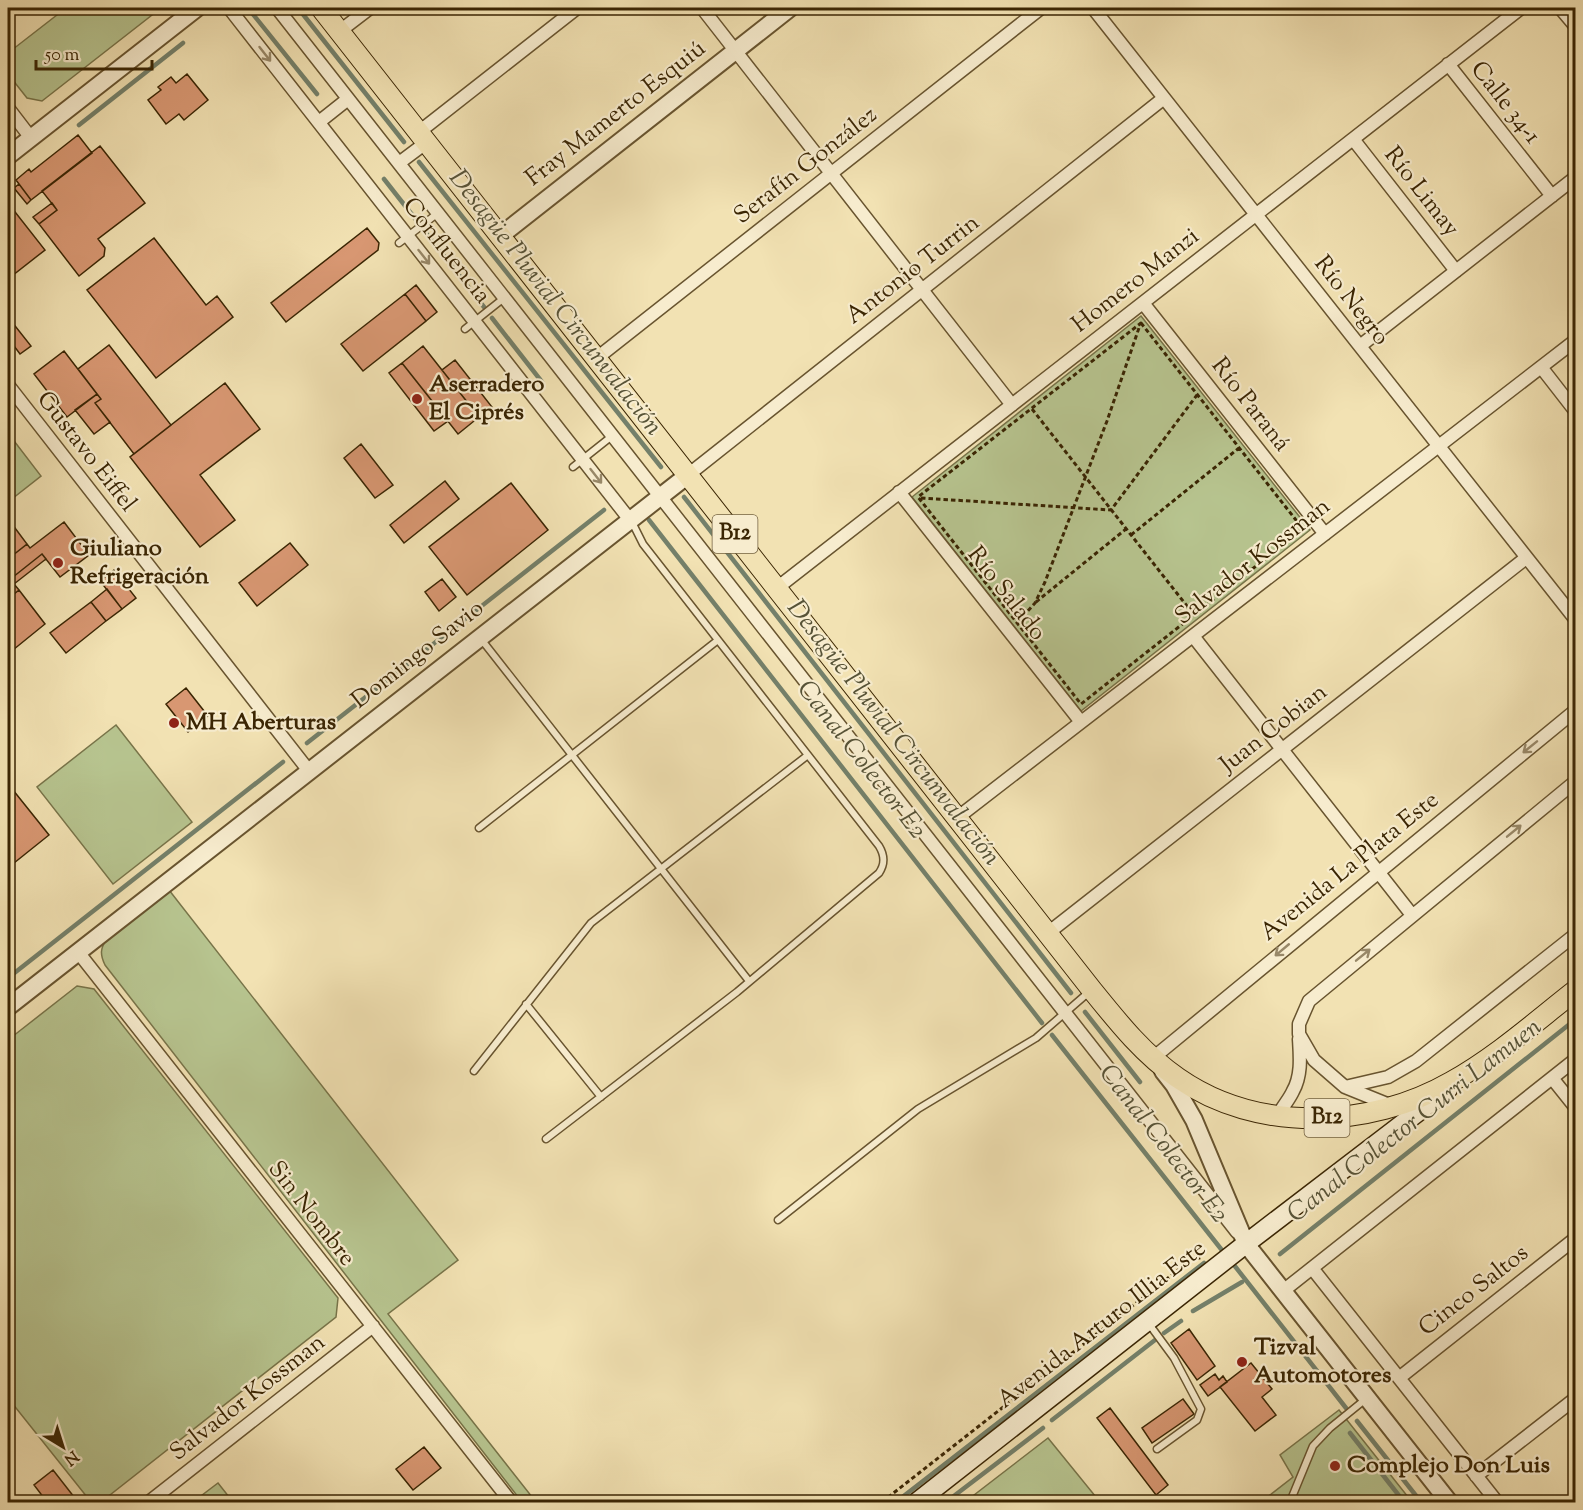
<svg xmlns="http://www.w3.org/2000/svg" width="1583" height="1510" viewBox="0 0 1583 1510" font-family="'Sorts Mill Goudy',serif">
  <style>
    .green { fill: #b7c48f; stroke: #787449; stroke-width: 1.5 }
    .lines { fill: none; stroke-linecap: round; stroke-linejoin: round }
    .stream { stroke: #74806a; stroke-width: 4.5 }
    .building { fill: #d89772; stroke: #3a2503; stroke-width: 1.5 }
    .service-casing { stroke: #68542f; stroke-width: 9 }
    .minor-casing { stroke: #68542f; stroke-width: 15 }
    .tertiary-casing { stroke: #68542f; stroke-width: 20 }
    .secondary-casing { stroke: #3a2503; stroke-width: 21 }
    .primary-casing { stroke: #3a2503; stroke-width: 22 }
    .path { stroke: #3a2503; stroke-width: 3; stroke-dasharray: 4.5 3; stroke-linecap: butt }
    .service { stroke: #f7ecce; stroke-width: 6 }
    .minor { stroke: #f7ecce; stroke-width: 12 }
    .tertiary { stroke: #f7ecce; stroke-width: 16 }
    .secondary { stroke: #f7ecce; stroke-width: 18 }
    .primary { stroke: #f2e2b3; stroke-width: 20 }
    .oneway { stroke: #988868 }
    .poi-dot { fill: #8f2418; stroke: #f7ecce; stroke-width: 2 }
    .labels { text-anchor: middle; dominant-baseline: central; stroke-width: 4.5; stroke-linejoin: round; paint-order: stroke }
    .shield { fill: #f7ecce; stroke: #736140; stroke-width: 1.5 }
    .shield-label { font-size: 22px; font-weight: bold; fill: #3a2503 }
    .street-label { font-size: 24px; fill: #3a2503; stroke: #f7ecce }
    .poi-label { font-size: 24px; font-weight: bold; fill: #3a2503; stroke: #f7ecce; text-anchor: start }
    .water-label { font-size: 26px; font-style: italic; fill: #575337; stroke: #f7ecce }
  </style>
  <rect width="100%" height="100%" fill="#f2e2b3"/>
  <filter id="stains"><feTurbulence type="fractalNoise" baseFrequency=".00333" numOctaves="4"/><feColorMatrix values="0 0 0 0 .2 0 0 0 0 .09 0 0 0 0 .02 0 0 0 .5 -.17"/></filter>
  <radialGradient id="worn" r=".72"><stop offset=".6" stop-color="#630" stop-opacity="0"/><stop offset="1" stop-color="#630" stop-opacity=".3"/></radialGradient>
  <path class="green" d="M66,8H161L42,101L27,98L8,74V53Z
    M1141,316L1310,530L1081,711L912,497Z
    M8,433L41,476L8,502Z
    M116,725L192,822L113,884L37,787Z
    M169,890L458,1260L388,1314L536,1502H522L105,965C100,955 100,948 107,939Z
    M77,986L94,989L338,1298L336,1317L101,1502H91L8,1398V1040Z
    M1339,1410L1412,1502H1261L1293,1477L1280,1455Z
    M1048,1438L1100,1502H965Z
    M218,1483L233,1502H193Z"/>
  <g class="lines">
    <path class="stream" d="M248,8L317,94
      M298,8L404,142
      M79,125L183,43
      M419,162L661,467
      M384,179L417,221
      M426,233L484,307
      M492,318L542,382
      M684,497L1071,993
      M649,520L1042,1023
      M307,743L604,510
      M8,978L283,762
      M1085,1012L1140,1082
      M1052,1035L1221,1249
      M1280,1254L1576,1019
      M1234,1265L1346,1408
      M1193,1311L1242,1282
      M1164,1333L1181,1321
      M1052,1420L1155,1340
      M1357,1421L1421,1502
      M1350,1433L1404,1502
      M896,1502L1204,1263
      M946,1502L1043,1428"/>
  </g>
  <path class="building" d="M187,74L208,100L184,120L179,114L166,124L148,100L161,90L158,87L171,77L176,83Z
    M78,135L92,153L31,200L16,180L29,169L31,172Z
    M100,146L145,203L98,239L105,248L104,256L79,276L39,224L57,210L42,191Z
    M19,184L31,200L27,204L14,188Z
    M8,203L45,250L8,279Z
    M52,203L57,210L39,224L33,217Z
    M367,228L379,243L378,250L286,322L271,303Z
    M154,238L206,305L217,296L233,317L156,378L87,290Z
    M416,285L437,312L426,321L405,294Z
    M405,294L426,321L363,371L341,344Z
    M8,317L31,346L20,354L8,338Z
    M109,345L171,425L134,454L95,403L101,399L78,369Z
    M423,346L479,417L458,434L402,363Z
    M64,351L97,394L67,417L34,374Z
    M455,360L492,407L479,417L442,370Z
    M402,363L448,421L434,431L389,373Z
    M225,383L260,429L200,475L235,520L200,547L130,457Z
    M97,394L101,399L95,403L110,422L94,434L75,410Z
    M361,444L393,485L375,498L344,458Z
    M445,481L459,499L404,543L390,525Z
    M511,483L548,530L467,595L429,547Z
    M64,522L89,555L60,577L42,554L8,581V559L27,544L30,548Z
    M15,528L27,544L8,559V533Z
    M290,543L308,565L257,606L239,583Z
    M42,554L46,559L14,584L19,590L8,599V581Z
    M114,570L136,598L122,609L100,581Z
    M442,579L456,597L439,611L425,592Z
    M107,589L122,609L106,621L91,602Z
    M19,590L45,624L8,654V599Z
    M91,602L106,621L66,653L50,633Z
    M186,688L208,716L188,732L166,704Z
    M13,790L49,835L14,863L8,855V795Z
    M1189,1329L1215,1366L1197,1380L1171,1343Z
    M1251,1363L1272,1389L1262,1397L1276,1415L1255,1431L1220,1387Z
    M1215,1374L1219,1380L1223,1376L1227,1382L1208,1396L1200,1385Z
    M1183,1399L1194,1414L1152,1443L1142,1428Z
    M1110,1408L1168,1485L1156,1495L1097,1418Z
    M424,1447L441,1468L413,1490L396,1469Z
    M53,1470L78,1502H47L34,1485Z"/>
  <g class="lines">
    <g class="service-casing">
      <path id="service" d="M399,243L438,213
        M465,329L504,298
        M573,467L612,436
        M481,639L749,981
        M479,828L718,640
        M526,1004L601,1097
        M474,1071L591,923L808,755
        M546,1139L737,992L879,873C885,864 885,856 879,846L643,544L631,520
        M778,1220L918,1109L1036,1038L1089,992
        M1149,1324L1174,1358L1201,1409L1197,1420L1157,1449
        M8,1499L10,1502
        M1290,1502L1313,1446L1330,1428L1367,1398"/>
    </g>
    <g class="minor-casing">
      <path id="minor" d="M229,8L630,520
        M277,8L1237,1232
        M702,8L1012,405
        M1093,8L1576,620
        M1560,8L1576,27
        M340,31L370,8
        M1448,64L1552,196
        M8,108L31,138
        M319,122L348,99
        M419,132L577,8
        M1353,139L1456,271
        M399,163L427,142
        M1143,303L1325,534
        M1360,346L1576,177
        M597,358L1041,8
        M1541,367L1576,412
        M8,385L309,771
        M688,475L1164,98
        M899,492L1081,722
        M777,588L1521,8
        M1193,636L1412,915
        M957,818L1576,340
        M1048,933L1526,558
        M78,952L511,1502
        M1153,1058L1576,710
        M1552,1078L1576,1108
        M1345,1087L1388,1077L1416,1061L1576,934
        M1392,1106L1345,1087L1314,1060L1299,1034V1024L1309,1001L1576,781
        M1278,1116C1282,1107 1289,1100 1293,1091C1302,1075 1300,1056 1299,1039
        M1312,1268L1497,1502
        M1283,1291L1576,1059
        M1399,1378L1576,1238
        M1476,1476L1576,1398
        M149,1502L373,1326"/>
    </g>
    <g class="tertiary-casing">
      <path id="tertiary" d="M8,156L197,8
        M500,236L790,8
        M8,1007L688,475
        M1163,1071L1174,1085L1194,1120L1246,1244L1449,1502"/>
    </g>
    <g class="secondary-casing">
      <path id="secondary" d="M917,1502L1252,1239L1448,1089"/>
    </g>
    <g class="primary-casing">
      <path id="primary" d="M321,8L1092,990C1117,1021 1144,1055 1178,1078C1257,1133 1369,1129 1451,1082C1496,1057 1535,1022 1576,990"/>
    </g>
    <path class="path" d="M1141,323L1303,529L1081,704L918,497Z
      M1032,409L1194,615
      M921,498L1111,510L1197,395
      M1131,535L1239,448
      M1036,602L1126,529
      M1018,622L1035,603L1045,582L1107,421L1140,325
      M882,1502L1191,1260L1203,1257"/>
    <use href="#service" class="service"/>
    <use href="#minor" class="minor"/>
    <use href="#tertiary" class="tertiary"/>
    <use href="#secondary" class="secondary"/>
    <use href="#primary" class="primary"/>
  </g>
  <defs><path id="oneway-shaft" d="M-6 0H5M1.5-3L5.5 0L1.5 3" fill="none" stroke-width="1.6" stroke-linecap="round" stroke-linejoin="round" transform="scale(1.5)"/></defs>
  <g class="oneway">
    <use href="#oneway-shaft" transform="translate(265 54) rotate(52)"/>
    <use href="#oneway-shaft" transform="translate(424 257) rotate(52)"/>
    <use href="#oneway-shaft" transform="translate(596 476) rotate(52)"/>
    <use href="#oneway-shaft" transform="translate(1530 747) rotate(141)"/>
    <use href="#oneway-shaft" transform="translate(1514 831) rotate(-39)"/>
    <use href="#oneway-shaft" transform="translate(1282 950) rotate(140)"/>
    <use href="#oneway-shaft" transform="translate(1363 955) rotate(-39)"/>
  </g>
  <g class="poi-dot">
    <circle cx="417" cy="399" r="6"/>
    <circle cx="58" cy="563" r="6"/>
    <circle cx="174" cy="723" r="6"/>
    <circle cx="1242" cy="1362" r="6"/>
    <circle cx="1335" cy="1466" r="6"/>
  </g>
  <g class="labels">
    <g class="shield">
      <rect x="712.5" y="515" width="45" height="38" rx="4.5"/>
      <rect x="1304.5" y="1099" width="45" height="38" rx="4.5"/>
    </g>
    <g class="shield-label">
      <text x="735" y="534">B12</text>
      <text x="1327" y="1118">B12</text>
    </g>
    <g class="street-label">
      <text transform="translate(1505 103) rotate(52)">Calle 34-1</text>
      <text transform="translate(616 114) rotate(-38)">Fray Mamerto Esquiú</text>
      <text transform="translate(806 166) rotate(-38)">Serafín González</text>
      <text transform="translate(1421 192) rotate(52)">Río Limay</text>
      <text transform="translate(446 251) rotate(52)">Confluencia</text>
      <text transform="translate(913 270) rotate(-38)">Antonio Turrin</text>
      <text transform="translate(1136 281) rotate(-38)">Homero Manzi</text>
      <text transform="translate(1351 301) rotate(52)">Río Negro</text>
      <text transform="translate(1250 405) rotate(52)">Río Paraná</text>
      <text transform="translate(86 452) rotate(52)">Gustavo Eiffel</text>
      <text transform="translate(1253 562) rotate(-38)">Salvador Kossman</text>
      <text transform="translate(1006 594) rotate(52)">Río Salado</text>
      <text transform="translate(418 655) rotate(-38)">Domingo Savio</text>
      <text transform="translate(1274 729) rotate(-38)">Juan Cobian</text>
      <text transform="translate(1350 867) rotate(-39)">Avenida La Plata Este</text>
      <text transform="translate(311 1214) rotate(52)">Sin Nombre</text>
      <text transform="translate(1474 1291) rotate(-38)">Cinco Saltos</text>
      <text transform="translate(1102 1325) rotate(-38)">Avenida Arturo Illia Este</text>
      <text transform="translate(248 1398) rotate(-38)">Salvador Kossman</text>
    </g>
    <g class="poi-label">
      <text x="429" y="385">Aserradero<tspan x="429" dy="28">El Ciprés</tspan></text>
      <text x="70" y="549">Giuliano<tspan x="70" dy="28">Refrigeración</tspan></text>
      <text x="186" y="723">MH Aberturas</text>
      <text x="1254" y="1348">Tizval<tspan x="1254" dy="28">Automotores</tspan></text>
      <text x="1347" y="1466">Complejo Don Luis</text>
    </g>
    <g class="water-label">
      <text transform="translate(555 303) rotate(52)">Desagüe Pluvial Circunvalación</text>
      <text transform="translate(893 733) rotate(52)">Desagüe Pluvial Circunvalación</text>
      <text transform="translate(861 760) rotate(52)">Canal Colector E2</text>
      <text transform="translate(1415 1121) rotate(-38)">Canal Colector Curri Lamuen</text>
      <text transform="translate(1163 1144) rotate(52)">Canal Colector E2</text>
    </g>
  </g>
  <rect width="1583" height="1510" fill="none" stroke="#f2e2b3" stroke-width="30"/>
  <rect x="9" y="9" width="1565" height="1492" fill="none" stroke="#3a2503" stroke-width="3"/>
  <rect x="15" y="15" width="1553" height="1480" fill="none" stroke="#3a2503" stroke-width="1.5"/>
  <g transform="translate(63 1447) rotate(142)" stroke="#f7ecce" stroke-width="4.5" paint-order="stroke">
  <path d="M0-4.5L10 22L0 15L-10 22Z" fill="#3a2503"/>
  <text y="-9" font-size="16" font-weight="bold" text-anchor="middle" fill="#3a2503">N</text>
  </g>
  <path d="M36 60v9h116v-9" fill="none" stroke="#3a2503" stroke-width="3"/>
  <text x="45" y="60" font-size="18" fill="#3a2503" stroke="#f7ecce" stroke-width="4.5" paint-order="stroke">50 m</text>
  <rect width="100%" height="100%" filter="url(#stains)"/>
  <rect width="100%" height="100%" fill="url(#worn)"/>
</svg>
